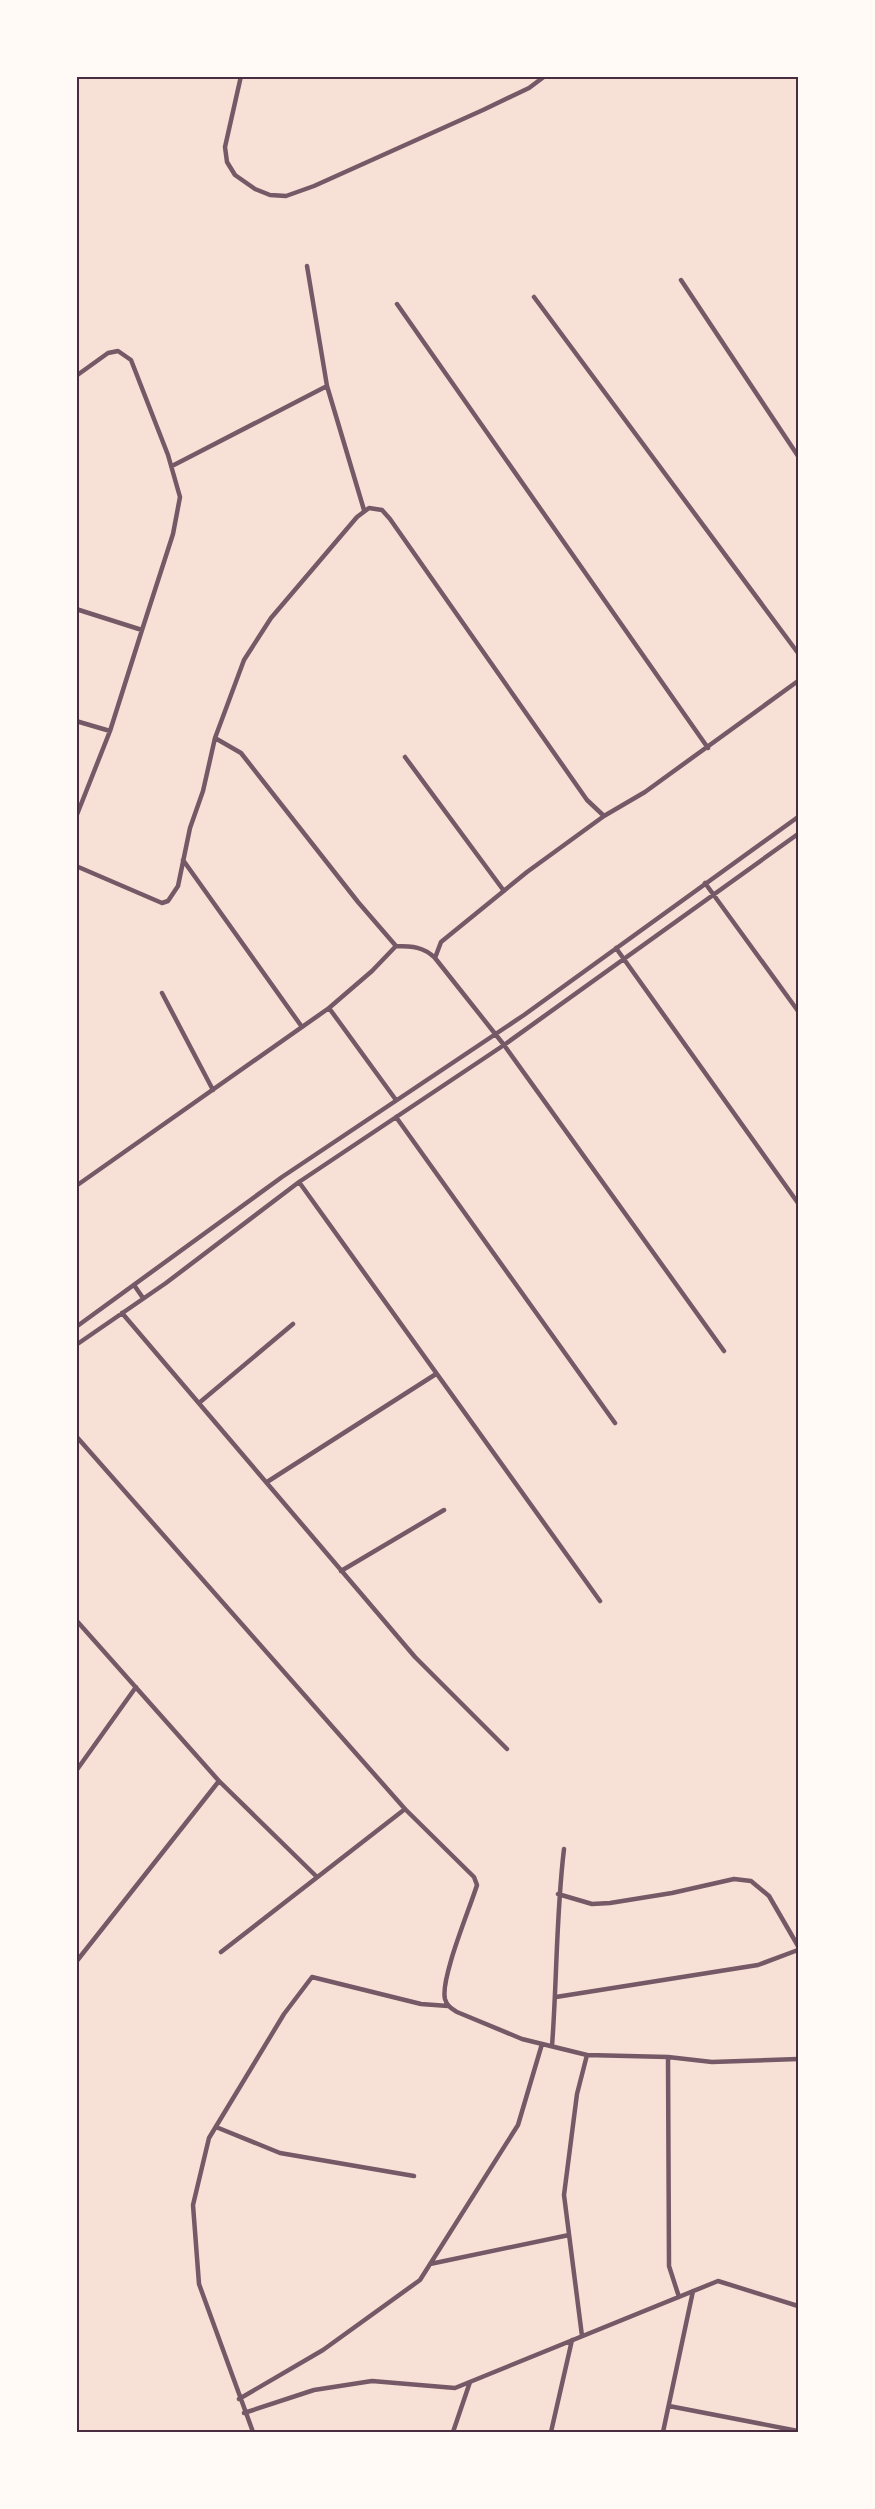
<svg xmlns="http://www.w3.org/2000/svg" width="875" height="2509" viewBox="0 0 875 2509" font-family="Jost,sans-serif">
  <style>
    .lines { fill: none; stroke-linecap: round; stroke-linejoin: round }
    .minor { stroke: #755966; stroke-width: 4.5 }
    .neatline { fill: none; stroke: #4a2c40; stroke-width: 2 }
  </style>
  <rect width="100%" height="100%" fill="#f7e1d7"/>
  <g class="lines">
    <path class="minor" d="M241,76L225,147L227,162L235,175L255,189L270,195L286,196L314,186L483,110L529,88L545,76
      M307,266L327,386L364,510
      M681,280L798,456
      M534,297L798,653
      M397,304L708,748
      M76,376L108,353L118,351L131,360L168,455L180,497L173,534L142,630
      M172,466L327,386
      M76,609L142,630L110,731
      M76,721L110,731L76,817
      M215,738L241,753L358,902L396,946C412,946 424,947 435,958L504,1045L724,1351
      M405,757L504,891
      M183,860L302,1027
      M76,866L162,903L168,901L178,886L190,828L203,791L215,738L244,660L271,618L357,517L369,508L382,510L390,519L587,800L604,816L645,792L798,681
      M705,883L798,1011
      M616,948L798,1203
      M435,958L441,942L527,872L604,816
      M162,993L213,1090
      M396,1100L329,1008L372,971L396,946
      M396,1117L615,1423
      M299,1182L600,1601
      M76,1186L329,1008
      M134,1285L143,1298
      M122,1313L415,1657L507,1749
      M76,1327L282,1177L524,1015L798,817
      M76,1345L166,1283L299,1182L504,1045L798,834
      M199,1403L293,1324
      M76,1436L405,1809L474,1877L477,1885C470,1908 440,1979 445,1999C447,2006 451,2008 457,2012L522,2039L587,2055L668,2057L712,2062L798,2059
      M267,1482L436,1374
      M341,1571L444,1510
      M76,1620L219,1781L76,1962
      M76,1771L136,1687
      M219,1781L316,1876
      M558,1894L592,1904L610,1903L672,1893L734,1879L751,1881L769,1896L798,1946
      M221,1952L405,1809
      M556,1997L758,1965L798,1950
      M552,2046C557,1981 556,1915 564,1849
      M668,2057L669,2266L679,2297
      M216,2127L280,2153L414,2176
      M430,2264L569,2235
      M582,2336L564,2195L577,2094L587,2055
      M239,2399L323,2350L420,2280L518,2125L542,2044
      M669,2406L798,2431
      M244,2413L314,2390L372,2381L455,2388L718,2281L798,2306
      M253,2432L199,2284L193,2205L209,2138L284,2014L312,1977L421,2004L448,2006
      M453,2432L470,2382
      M551,2432L572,2340
      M663,2432L693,2291"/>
  </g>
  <rect width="875" height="2509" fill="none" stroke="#fffaf5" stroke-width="156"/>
  <rect x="78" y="78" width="719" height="2353" class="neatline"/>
</svg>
